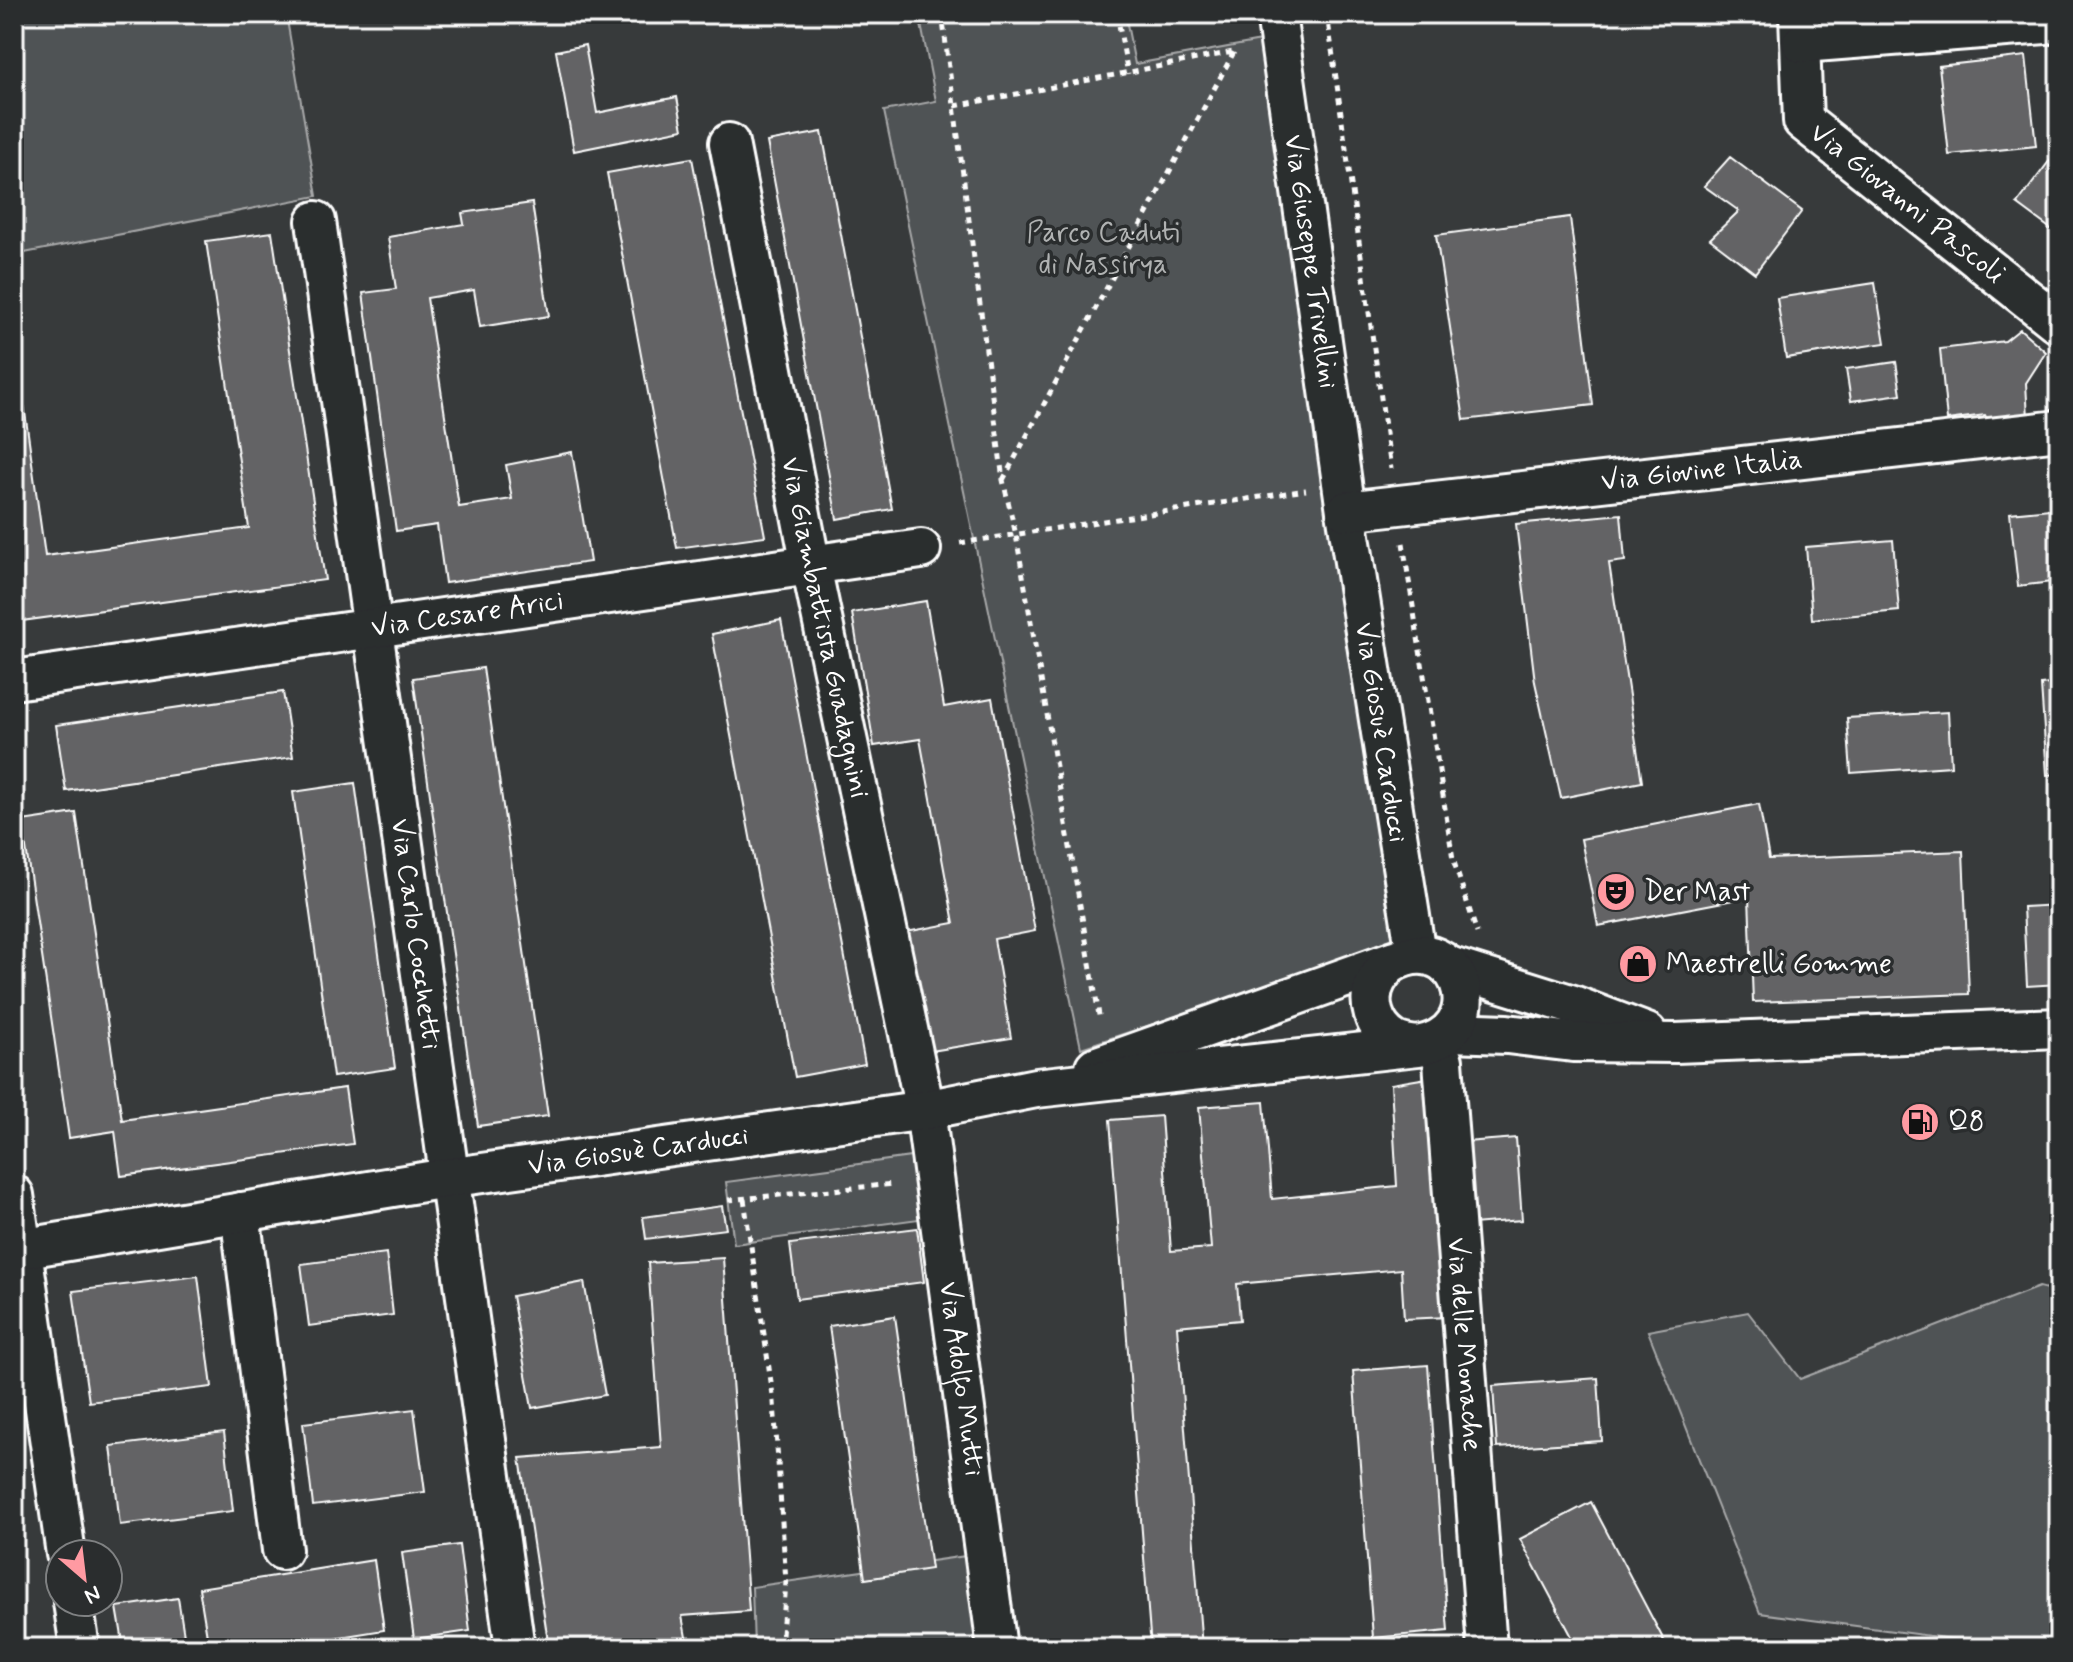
<svg xmlns="http://www.w3.org/2000/svg" width="2073" height="1662" viewBox="0 0 2073 1662" font-family="Mynerve,sans-serif">
  <style>
    .green { fill: #505354; stroke: #a8a9aa; stroke-width: 2 }
    .building { fill: #636465; stroke: #fff; stroke-width: 2 }
    .lines { fill: none; stroke-linecap: round; stroke-linejoin: round }
    .street-casing { stroke: #fff; stroke-width: 44 }
    .path { stroke: #fff; stroke-width: 5; stroke-dasharray: 6 6; stroke-linecap: butt }
    .street { stroke: #2a2d2e; stroke-width: 38 }
    .labels { text-anchor: middle; dominant-baseline: central; stroke-width: 7; stroke-linejoin: round; paint-order: stroke }
    .street-label { font-size: 28px; fill: #fff; stroke: #2a2d2e }
    .park-label { font-size: 28px; fill: #b0b2b2; stroke: #2a2d2e }
    .poi-label { font-size: 28px; fill: #fff; stroke: #2a2d2e; text-anchor: start }
  </style>
  <rect width="100%" height="100%" fill="#373a3b"/>
  <filter id="ink" filterUnits="userSpaceOnUse"><feTurbulence type="fractalNoise" baseFrequency=".0125" numOctaves="2"/><feDisplacementMap in="SourceGraphic" scale="16" xChannelSelector="R" yChannelSelector="G"/><feConvolveMatrix kernelMatrix="1 2 1 2 8 2 1 2 1" color-interpolation-filters="sRGB"/></filter>
  <g filter="url(#ink)">
    <path class="green" d="M14,14H286L317,196L14,255Z
      M919,14H1125L1135,64L1261,41L1393,938L1297,976L1081,1048L884,111L936,101Z
      M911,1157L919,1219L734,1244L726,1182Z
      M2039,1287L2059,1292V1648H2019L1760,1613L1648,1331L1748,1312L1800,1379Z
      M966,1556L978,1643L950,1645V1648H754L752,1587Z"/>
    <path class="building" d="M585,45L597,113L677,97L683,129L574,151L556,51Z
      M2059,51V97L2054,52Z
      M2026,56L2036,146L1949,155L1939,66Z
      M822,132L892,509L837,519L767,142Z
      M2056,152L2059,154V235L2017,204Z
      M1730,157L1802,211L1755,273L1710,239L1739,211L1704,186Z
      M692,158L765,536L677,548L607,173Z
      M532,203L549,316L480,327L474,290L427,298L459,507L512,499L506,465L572,452L590,562L445,583L437,525L396,531L363,293L396,289L388,237L464,224L462,213Z
      M1570,217L1593,405L1464,420L1436,235Z
      M272,232L325,580L14,622V333L45,556L249,528L206,241Z
      M1875,283L1885,343L1786,358L1777,298Z
      M2020,329L2046,352L2026,383L2028,418L1989,423L1985,415L1947,420L1940,349L2005,341Z
      M1896,362L1901,394L1851,401L1846,369Z
      M2059,508V581L2018,586L2010,513Z
      M1621,514L1625,561L1609,563L1642,782L1561,798L1535,682L1516,524Z
      M1893,540L1899,611L1812,619L1806,547Z
      M926,601L944,707L992,698L1035,931L994,939L1011,1038L925,1052L906,932L954,923L920,739L874,746L852,613Z
      M781,620L865,1064L795,1077L712,634Z
      M483,668L548,1116L478,1126L413,678Z
      M2059,683V774L2047,775L2041,685Z
      M283,692L293,757L66,791L56,725Z
      M1948,712L1951,766L1851,773L1847,718Z
      M355,783L395,1068L333,1077L293,792Z
      M1759,804L1769,859L1963,851L1969,994L1753,1002L1749,897L1598,926L1581,839Z
      M76,813L122,1120L345,1088L353,1144L121,1176L115,1131L69,1138L22,821Z
      M2059,905V984L2027,986L2023,907Z
      M1427,1078L1449,1317L1404,1319L1401,1269L1237,1284L1240,1320L1177,1326L1202,1648H1151L1110,1120L1161,1116L1171,1251L1211,1248L1199,1107L1264,1102L1272,1199L1397,1186L1391,1084Z
      M1516,1138L1522,1220L1472,1224L1466,1142Z
      M722,1206L726,1229L646,1239L643,1217Z
      M917,1228L924,1282L797,1299L790,1244Z
      M386,1253L393,1315L309,1326L301,1264Z
      M723,1258L749,1611L682,1616L688,1648H549L520,1458L661,1447L648,1263Z
      M198,1276L212,1387L89,1402L73,1291Z
      M584,1282L605,1395L532,1408L512,1296Z
      M895,1316L931,1569L865,1579L829,1326Z
      M1428,1365L1448,1631L1373,1638L1353,1371Z
      M1598,1378L1602,1441L1497,1448L1493,1386Z
      M414,1409L425,1492L313,1506L303,1423Z
      M224,1432L233,1511L120,1525L111,1446Z
      M1591,1502L1668,1648H1578L1520,1539Z
      M459,1545L470,1631L414,1639L402,1553Z
      M374,1560L384,1630L271,1648H209L199,1588Z
      M178,1598L186,1648H124L117,1607Z"/>
    <g class="lines">
      <g class="street-casing">
        <g id="street">
          <path id="s1" d="M1276,14L1346,511L1416,954"/>
          <path id="s2" d="M1799,14L1803,121L2059,324"/>
          <path d="M1802,43L2059,23"/>
          <path id="s3" d="M729,143L811,566L925,1110L997,1648"/>
          <path id="s4" d="M316,221C385,696 446,1173 515,1648"/>
          <path id="s5" d="M1346,511L2059,430"/>
          <path id="s6" d="M14,680L921,549"/>
          <path d="M1448,966L1573,1005L1647,1033"/>
          <path d="M1451,1032L1507,1034L1573,1042L1676,1043L2059,1028"/>
          <path id="s7" d="M1435,1043L1443,1061L1487,1648"/>
          <path d="M1095,1067L1395,960"/>
          <path d="M14,1195L66,1554"/>
          <path d="M240,1212L282,1550"/>
          <path id="s8" d="M14,1250L447,1178L925,1110L1036,1088L1418,1046C1492,1032 1464,939 1405,957C1391,961 1384,968 1377,980C1365,1001 1374,1028 1394,1040C1401,1044 1410,1045 1418,1046"/>
          <path d="M73,1602L80,1648"/>
        </g>
      </g>
      <path class="path" d="M942,14L1003,480L1016,535L1100,1021
        M1117,14L1128,74
        M1327,14L1391,469
        M955,106L1233,52
        M1003,480L1234,52
        M960,543L1306,490
        M1403,543L1453,859L1477,933
        M744,1199L774,1402L786,1582L781,1648
        M728,1200L894,1184"/>
      <use href="#street" class="street"/>
    </g>
  </g>
  <defs>
    <g id="theatre-disc" transform="scale(2)"><circle r="9.5" fill="#ff9aa2" stroke="#2a2d2e"/><path d="M-5-5.5Q0-4 5-5.5V0Q5 5 0 6Q-5 5-5 0ZM-3.3-2.5H-1v1.5H-3.3ZM1-2.5H3.3v1.5H1ZM-2.8 1Q0 5.5 2.8 1Z" fill="#111"/></g>
    <g id="shop-disc" transform="scale(2)"><circle r="9.5" fill="#ff9aa2" stroke="#2a2d2e"/><path d="M-5-2.5h2.3a2.7 3.5 0 0 1 5.4 0H5L5.5 6h-11ZM-1.5-2.5h3a1.5 2.3 0 0 0-3 0Z" fill="#111"/></g>
    <g id="fuel-disc" transform="scale(2)"><circle r="9.5" fill="#ff9aa2" stroke="#2a2d2e"/><path d="M-5.5-6h7V0h2V4h1.3V-2.5L3-4.5l.8-.8L6-3V5H2.5V1h-1V6h-7ZM-4.2-4.7v3.2H.2V-4.7Z" fill="#111"/></g>
  </defs>
  <g fill-rule="evenodd">
    <use href="#theatre-disc" x="1616" y="892"/>
    <use href="#shop-disc" x="1638" y="964"/>
    <use href="#fuel-disc" x="1920" y="1122"/>
  </g>
  <g class="labels">
    <g class="street-label">
      <text stroke="none"><textPath href="#s2" startOffset="240">Via Giovanni Pascoli</textPath></text>
      <text stroke="none"><textPath href="#s1" startOffset="250">Via Giuseppe Trivellini</textPath></text>
      <text stroke="none"><textPath href="#s5" startOffset="358">Via Giovine Italia</textPath></text>
      <text stroke="none"><textPath href="#s6" startOffset="458">Via Cesare Arici</textPath></text>
      <text stroke="none"><textPath href="#s3" startOffset="494">Via Giambattista Guadagnini</textPath></text>
      <text stroke="none"><textPath href="#s1" startOffset="726">Via Giosuè Carducci</textPath></text>
      <text stroke="none"><textPath href="#s4" startOffset="720">Via Carlo Cocchetti</textPath></text>
      <text stroke="none"><textPath href="#s8" startOffset="632">Via Giosuè Carducci</textPath></text>
      <text stroke="none"><textPath href="#s7" startOffset="304">Via delle Monache</textPath></text>
      <text stroke="none"><textPath href="#s3" startOffset="1258">Via Adolfo Mutti</textPath></text>
    </g>
    <g class="park-label">
      <text x="1103" y="233">Parco Caduti<tspan x="1103" dy="32">di Nassirya</tspan></text>
    </g>
    <g class="poi-label">
      <text x="1644" y="892">Der Mast</text>
      <text x="1666" y="964">Maestrelli Gomme</text>
      <text x="1948" y="1122">Q8</text>
    </g>
  </g>
  <rect width="2073" height="1662" fill="none" stroke="#2a2d2e" stroke-width="48"/>
  <rect x="24" y="24" width="2025" height="1614" fill="none" stroke="#fff" stroke-width="3" filter="url(#ink)"/>
  <g transform="translate(84 1578) rotate(152)"><circle r="38" fill="#2a2d2e" stroke="#7f8182" stroke-width="2"/>
  <path d="M0-6L14 30L0 20L-14 30Z" fill="#ff9aa2"/>
  <text y="-12" font-size="22" font-weight="bold" text-anchor="middle" fill="#ffffff">N</text>
  </g>
</svg>
